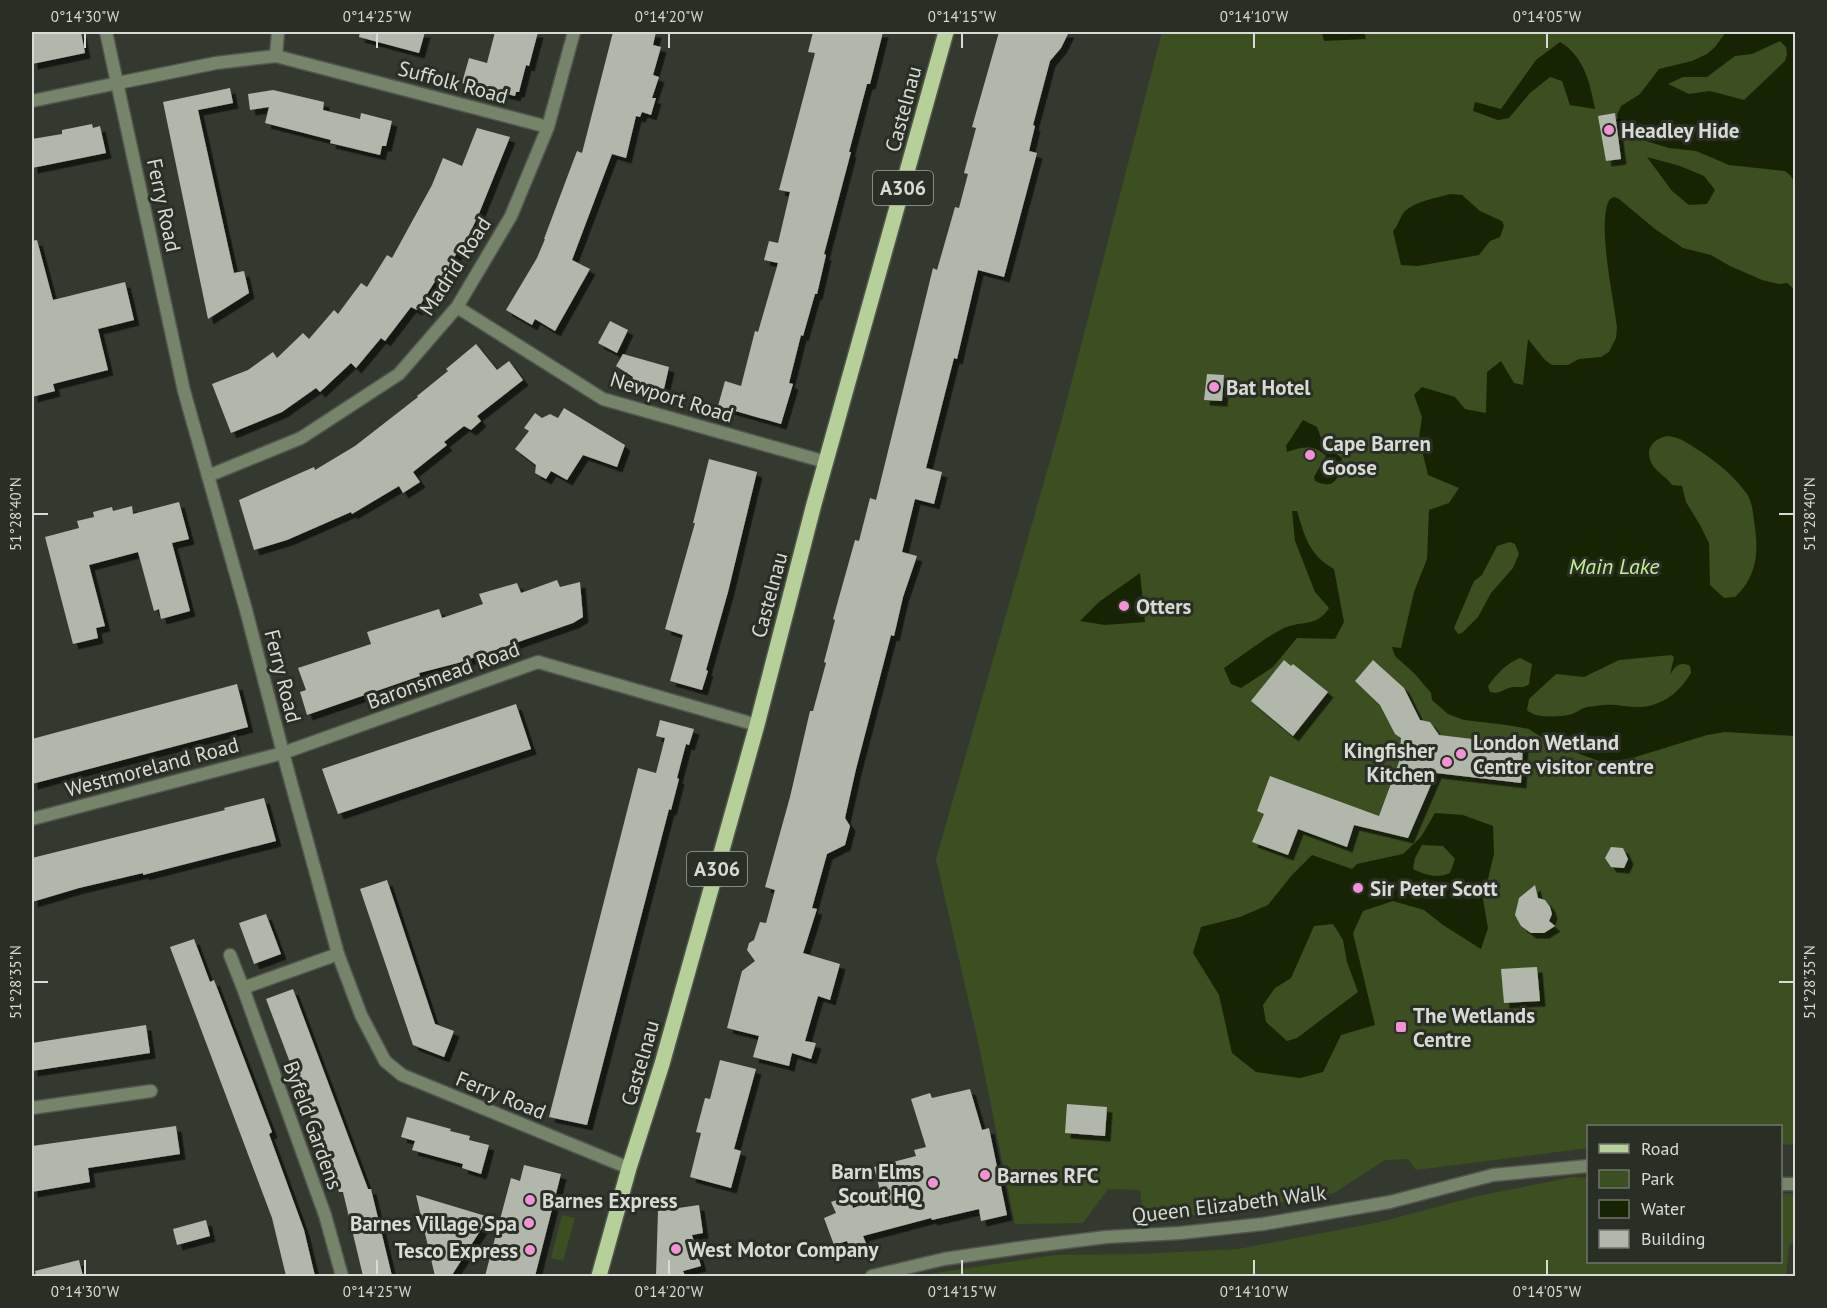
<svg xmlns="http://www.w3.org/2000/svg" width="1827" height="1308" viewBox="0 0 1827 1308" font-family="'PT Sans',sans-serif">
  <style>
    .green { fill: #3b4f21 }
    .water { fill: #162403; fill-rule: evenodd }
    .building { fill: #b1b7ab; filter: url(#shadow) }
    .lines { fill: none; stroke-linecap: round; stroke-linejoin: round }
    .minor-casing { stroke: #52564d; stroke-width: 15 }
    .tertiary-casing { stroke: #52564d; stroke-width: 15 }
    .primary-casing { stroke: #52564d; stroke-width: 18 }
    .minor { stroke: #768469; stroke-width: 12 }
    .tertiary { stroke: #768469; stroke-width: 12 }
    .primary { stroke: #b5d098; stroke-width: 15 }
    .ticks { fill: none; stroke: #d8dbd5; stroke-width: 2 }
    .poi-dot { fill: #f391d6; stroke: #2a2f25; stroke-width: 2 }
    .labels { text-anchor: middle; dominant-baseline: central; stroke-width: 6; stroke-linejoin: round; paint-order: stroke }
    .shield { fill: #2a2f25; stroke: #a4a7a0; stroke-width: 1.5 }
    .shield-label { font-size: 20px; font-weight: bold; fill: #d8dbd5 }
    .street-label { font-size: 21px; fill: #d8dbd5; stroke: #2a2f25 }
    .poi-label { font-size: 21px; font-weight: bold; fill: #d8dbd5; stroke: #2a2f25; text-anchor: start }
    .water-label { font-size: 22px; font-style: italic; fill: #c4ef94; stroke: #2a2f25 }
    .neatline { fill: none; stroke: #d8dbd5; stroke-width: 2 }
    .ticks-label { font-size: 15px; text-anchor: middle; fill: #d8dbd5 }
  </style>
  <defs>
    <filter id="shadow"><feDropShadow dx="5.5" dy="5.5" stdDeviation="0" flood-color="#0009"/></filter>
  </defs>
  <rect width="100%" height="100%" fill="#34392f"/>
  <path class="green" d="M1162,32H1795V1144L1781,1145L1780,1126H1588V1148L1416,1170L1408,1159L1385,1160L1334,1193L1218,1214L1143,1217L1140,1190L1108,1189L1083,1223L1015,1224L979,1046L936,859L1062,419Z
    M1573,1177L1588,1178V1262H1780L1781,1193L1795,1194V1240L1789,1246L1786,1276H922L935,1273L1056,1255L1140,1254L1238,1249L1380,1222L1478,1196Z
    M562,1215L575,1218L563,1261L551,1258Z"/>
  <path class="water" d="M1322,32H1364L1366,39L1324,41Z
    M1726,32H1795V183L1790,175L1785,171L1729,165L1696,151L1669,148L1633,137L1625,132L1618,121L1617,115L1621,106L1640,94L1659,69L1692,61L1707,54L1715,47ZM1780,41L1786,47L1787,54L1785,61L1744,100L1710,91L1689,94L1668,84L1683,77H1707L1735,56L1752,54Z
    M1560,42C1584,56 1590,83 1595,109L1570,105L1562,81L1550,77L1530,93L1509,118L1498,120L1473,111L1475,102L1501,109L1536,60Z
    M1647,157L1680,166L1704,176L1715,190L1707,204L1689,205L1672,191Z
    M1450,194L1462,195L1480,211L1502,221L1504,226L1500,237L1490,241L1479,255L1418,266L1401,265L1393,231C1399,225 1400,216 1405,211C1416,201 1437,198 1450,194Z
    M1614,197L1619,199L1655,229L1683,248L1711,255L1730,266L1762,280L1779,284L1787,283L1795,290V736L1725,732L1707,735L1629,759L1602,762L1552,744L1529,729L1507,725L1464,720L1448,714L1432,700L1431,693L1415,674L1395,656L1392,647L1401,648L1414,592L1427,559L1429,510L1449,503L1459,488L1428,475L1419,438L1422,417L1414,395L1422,387L1455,397L1465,409L1486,413L1487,372L1501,361L1514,383L1523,385L1528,339L1545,360L1552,365H1568L1579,359L1601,357L1609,352L1616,338L1617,327C1614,300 1596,220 1610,199ZM1667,436C1681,437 1688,444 1700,451C1719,464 1733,475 1747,494C1752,502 1753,512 1754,521C1759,550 1758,576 1735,597L1724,598L1710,585L1709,543L1700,525L1686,502L1682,486L1672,485C1667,477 1656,472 1652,464C1644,449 1653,439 1667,436ZM1510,542L1515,544L1519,554L1513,568L1491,593L1478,617L1462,633L1458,634L1454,628L1474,581L1482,575L1497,546ZM1671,655L1674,657L1670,675C1675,666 1680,661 1690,666L1691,673C1683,686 1672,698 1658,703C1637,712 1623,703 1603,705C1597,706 1590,706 1584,708C1580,709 1576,713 1572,714C1561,717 1535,719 1527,710L1529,699L1556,674L1584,677L1619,660ZM1520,658L1532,664L1529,684C1522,690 1517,685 1509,688C1501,691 1499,694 1490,692L1488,686C1496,675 1506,663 1520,658Z
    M1303,420L1317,427L1326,451H1332L1342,458C1339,476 1337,491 1315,481L1314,477L1326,456C1314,444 1302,447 1287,452L1286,446Z
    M1292,511H1297C1305,537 1309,555 1334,569L1344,622L1335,639L1297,638L1273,667L1241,688L1231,684L1224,668C1243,655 1264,638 1284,628C1302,620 1316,628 1329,608L1315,592L1295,541Z
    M1140,573L1145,622L1105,625L1080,621L1099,602Z
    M1435,813L1463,815L1493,826L1494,854L1483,899L1488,928L1481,949L1443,925L1424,910L1393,901L1363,911L1353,933L1375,1025L1341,1035L1323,1072L1300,1078L1256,1072L1232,1053L1219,995L1193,953L1201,927L1240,917L1268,905L1292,875L1312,855L1352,869L1357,864L1403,854L1421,837ZM1422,845L1443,846L1455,859L1450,873C1437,879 1426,875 1413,869L1415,858ZM1333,924L1343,940L1347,962L1358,992L1297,1038L1287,1041L1266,1022L1263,1005L1275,988L1291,978L1314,926Z"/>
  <path class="building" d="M32,32H81L85,53L32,64Z
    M360,32H425L419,53L359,37Z
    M495,32H538L529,66L526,65L519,92H516L515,96L462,83L469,58L487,63Z
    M613,32H656L653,45L661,47L653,75L659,77L652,98H656L651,115L642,112L640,117L636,116L626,158L612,154L572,260L590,269L555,331L535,319L532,325L506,310L537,258L545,239H544L577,151L582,153Z
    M813,32H883L870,84H867L849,152H851L824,254L826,255L817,294H815L803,336L801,335L789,383L793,384L781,424L718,406L725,381L741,386L755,331L758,332L778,263L764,260L769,241L778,243L790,192L779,190L815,53L808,52Z
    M999,32H1069L1061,48L1050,61L1033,125L1035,126L1029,151L1037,153L1004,277L978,270L957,359L954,358L926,468L942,472L934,504L915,499L902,552L917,556L903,597L894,636L891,635L856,769L845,818L850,826L845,845L827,854L812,908L817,909L803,953L840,964L830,1000L818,996L805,1041L816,1043L811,1059L792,1053L789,1066L753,1057L759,1036L727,1028L742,971L755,961L747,950L749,943L754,940L760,922L766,923L775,890L765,887L790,797L810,711H813L826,663L824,662L835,620L833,619L855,540L859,541L870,498L876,500L933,268L937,270L955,207L959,208L968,174L964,173L976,128L972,127Z
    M230,88L233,103L198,110L234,273L244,271L249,293L208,319L163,102Z
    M273,90L324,102L323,110L360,119L361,113L392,121L386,146H382L380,155L330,143L331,140L265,123L269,107L250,110L248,94Z
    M1615,113L1621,159L1606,161L1598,116Z
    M92,124L93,128L100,126L106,153L32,168V139L62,134V130Z
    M477,128L510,137L478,216L465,243L463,242L443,277L439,275L417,310L411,307L385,341L381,338L356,368L351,363L320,392L316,388L282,412L231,433L212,384L248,370L273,352L277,358L303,333L309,339L334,310L338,314L361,283L367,287L387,255L392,258L432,185L443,158L462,166Z
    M37,240L53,300L125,282L134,320L98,329L108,370L53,384L55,391L32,397V241Z
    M610,321L628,330L617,353L598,343Z
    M476,344L497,370L509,361L523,380L477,416L481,421L471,430L464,426L444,442L447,445L413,472L420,482L403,493L399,486L352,514L351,512L287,540L254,550L239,500L314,467L315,470L355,446L418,397L417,396L448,371L446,369Z
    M623,354L669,367L664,389L632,381L633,377L616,366Z
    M1207,374L1224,375L1222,401L1204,400Z
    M564,408L625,445L617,467L583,455L567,480L551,471L546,479L535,473L536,465L515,449L529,431L524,428L535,413L542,418L550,414L558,418Z
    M709,459L757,472L728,592L706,670L708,671L702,690L670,681L683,635L665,629L695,523H693Z
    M179,502L189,539L172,543L190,611L161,619L159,609L154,611L138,552L89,565L105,626L96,628L98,638L73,644L45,537L79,528L77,521L94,517L93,512L112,507L113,511L132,506L133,514Z
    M557,580L560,587L580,582L583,617L573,623L458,663L419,673L420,676L307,715L300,692L306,690L298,668L371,644L367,632L439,609L442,618L483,604L479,594L517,583L521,593Z
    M1284,660L1291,666L1293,664L1328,692L1293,736L1251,701Z
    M1373,660L1404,688L1420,720L1430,722L1439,735L1523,745L1521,783L1436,773L1408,838L1354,825L1347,847L1298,829L1288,855L1252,842L1264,814L1257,811L1270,776L1379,816L1399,762L1401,738L1395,734L1380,705L1355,681Z
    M237,684L248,727L32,784V739Z
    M516,704L531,749L338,814L322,769Z
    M660,720L694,729L689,745L686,744L677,778L679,779L671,810L669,809L587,1125L549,1117L638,768L656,773L665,738L656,736Z
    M264,798L276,841L143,875V873L79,888L32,902V858L225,810L224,808Z
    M1611,847L1623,848L1628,859L1624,868L1611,867L1605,858Z
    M387,880L435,1024L454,1031L444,1057L413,1045L360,889Z
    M1535,885L1538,898L1545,900L1550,907L1552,914L1549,921L1555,926L1544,933H1531L1521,926L1515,915L1519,898Z
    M266,914L281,954L254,964L239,923Z
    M194,939L210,982L214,980L272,1132L269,1134L304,1230L315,1276H286L272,1218L170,947Z
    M1537,967L1540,1001L1504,1003L1501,969Z
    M293,989L368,1189H371L392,1276H363L343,1192H339L266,999Z
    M146,1025L150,1053L32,1071V1043Z
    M720,1060L756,1069L734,1149L741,1151L731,1188L690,1177L701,1133L696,1132L705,1098L710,1099Z
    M970,1089L982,1130L989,1128L1007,1215L981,1221L979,1209L932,1220L931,1218L863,1236L868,1248L852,1254L847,1241L834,1245L824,1218L836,1213L831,1202L849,1196L853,1208L882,1198L874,1167L916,1156L914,1150L926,1147L911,1099L930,1093L932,1098Z
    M1067,1104L1107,1107L1105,1136L1065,1133Z
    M407,1117L451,1129L450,1131L470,1136L469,1140L489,1145L481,1174L462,1168L463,1164L412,1150L415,1141L401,1137Z
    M176,1126L180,1154L88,1168L90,1182L32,1192V1146Z
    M524,1165L561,1174L535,1276H485L511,1178L520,1181Z
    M416,1195L489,1217L452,1275L435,1276Z
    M699,1205L703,1233L692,1235L701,1266L683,1271L685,1276H656L658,1211Z
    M206,1220L210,1236L177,1245L173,1229Z
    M79,1260L83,1276H36L35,1271Z"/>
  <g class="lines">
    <g class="minor-casing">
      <path id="minor" d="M276,56L278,32
        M118,83L216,63L276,56L548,127
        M457,307L603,399L826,462
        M208,476L301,438L399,374L457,307L511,216L548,127L574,32
        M32,819L283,753L538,662L757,725
        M338,954L243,988L325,1215L342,1276
        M230,955L243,988
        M32,1108L151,1091
        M1780,1184H1796
        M872,1276L944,1259L1026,1247L1106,1237L1180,1233L1263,1224L1390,1202L1493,1175L1588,1166"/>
    </g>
    <g class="tertiary-casing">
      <path id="tertiary" d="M106,32L184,391L246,610L283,753L338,954L361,1015L385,1061L402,1075L629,1168
        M32,101L118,83"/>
    </g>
    <g class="primary-casing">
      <path id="primary" d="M599,1276L629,1168L662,1064L757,725L814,504L946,32"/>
    </g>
    <use href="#minor" class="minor"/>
    <use href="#tertiary" class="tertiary"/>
    <use href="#primary" class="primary"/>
  </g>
  <path class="ticks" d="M85,33V48M377,33V48M669,33V48M962,33V48M1254,33V48M1547,33V48M33,514H48M1779,514H1794M33,982H48M1779,982H1794M85,1260V1275M377,1260V1275M669,1260V1275M962,1260V1275M1254,1260V1275M1547,1260V1275"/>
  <g class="poi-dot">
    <circle cx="1609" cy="130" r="6"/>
    <circle cx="1214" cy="387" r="6"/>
    <circle cx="1310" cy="455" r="6"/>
    <circle cx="1124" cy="606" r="6"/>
    <circle cx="1461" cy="754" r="6"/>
    <circle cx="1447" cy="762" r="6"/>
    <circle cx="1358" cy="888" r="6"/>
    <rect x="1395" y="1021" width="12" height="12" rx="3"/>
    <circle cx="985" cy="1175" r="6"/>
    <circle cx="933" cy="1183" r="6"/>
    <circle cx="530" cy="1200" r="6"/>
    <circle cx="529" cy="1223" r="6"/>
    <circle cx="676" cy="1249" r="6"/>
    <circle cx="530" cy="1250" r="6"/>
  </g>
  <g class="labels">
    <g class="shield">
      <rect x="873" y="171" width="60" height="34" rx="4.5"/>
      <rect x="687" y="852" width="60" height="34" rx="4.5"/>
    </g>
    <g class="shield-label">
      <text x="903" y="188">A306</text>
      <text x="717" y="869">A306</text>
    </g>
    <g class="street-label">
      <text transform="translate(453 82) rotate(15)">Suffolk Road</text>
      <text transform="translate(903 109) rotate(-75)">Castelnau</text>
      <text transform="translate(164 205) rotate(78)">Ferry Road</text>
      <text transform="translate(455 266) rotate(-57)">Madrid Road</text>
      <text transform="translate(672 397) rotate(17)">Newport Road</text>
      <text transform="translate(769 595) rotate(-75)">Castelnau</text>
      <text transform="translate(443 675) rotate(-20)">Baronsmead Road</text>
      <text transform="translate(283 676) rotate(76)">Ferry Road</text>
      <text transform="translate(152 767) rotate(-15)">Westmoreland Road</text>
      <text transform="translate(640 1063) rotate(-74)">Castelnau</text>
      <text transform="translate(501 1095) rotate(22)">Ferry Road</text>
      <text transform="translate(313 1125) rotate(70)">Byfeld Gardens</text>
      <text transform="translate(1229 1204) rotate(-7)">Queen Elizabeth Walk</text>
    </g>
    <g class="poi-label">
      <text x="1621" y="130">Headley Hide</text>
      <text x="1226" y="387">Bat Hotel</text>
      <text x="1322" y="443">Cape Barren<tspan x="1322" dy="24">Goose</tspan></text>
      <text x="1136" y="606">Otters</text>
      <text x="1473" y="742">London Wetland<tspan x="1473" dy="24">Centre visitor centre</tspan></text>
      <text x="1435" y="750" text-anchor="end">Kingfisher<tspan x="1435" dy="24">Kitchen</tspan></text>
      <text x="1370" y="888">Sir Peter Scott</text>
      <text x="1413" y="1015">The Wetlands<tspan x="1413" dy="24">Centre</tspan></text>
      <text x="921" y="1171" text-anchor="end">Barn Elms<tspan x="921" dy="24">Scout HQ</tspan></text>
      <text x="997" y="1175">Barnes RFC</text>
      <text x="542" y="1200">Barnes Express</text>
      <text x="517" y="1223" text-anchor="end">Barnes Village Spa</text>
      <text x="688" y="1249">West Motor Company</text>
      <text x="518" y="1250" text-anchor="end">Tesco Express</text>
    </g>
    <g class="water-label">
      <text x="1614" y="566">Main Lake</text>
    </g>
  </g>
  <rect width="1827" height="1308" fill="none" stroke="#2a2f25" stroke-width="66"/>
  <rect x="1587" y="1125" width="195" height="138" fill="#2a2f25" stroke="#70746b" stroke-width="1.5"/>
  <rect x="1599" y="1144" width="30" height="9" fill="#b5d098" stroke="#70746b" stroke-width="1.5"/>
  <text x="1641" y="1155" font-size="18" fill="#d8dbd5">Road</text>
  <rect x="1599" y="1170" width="30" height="18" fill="#3b4f21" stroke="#70746b" stroke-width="1.5"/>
  <text x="1641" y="1185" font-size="18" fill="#d8dbd5">Park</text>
  <rect x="1599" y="1200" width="30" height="18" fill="#162403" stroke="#70746b" stroke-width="1.5"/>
  <text x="1641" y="1215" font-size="18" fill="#d8dbd5">Water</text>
  <rect x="1599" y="1230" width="30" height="18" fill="#b1b7ab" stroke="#70746b" stroke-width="1.5"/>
  <text x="1641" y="1245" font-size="18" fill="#d8dbd5">Building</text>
  <rect x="33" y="33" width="1761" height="1242" class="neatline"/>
  <g class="ticks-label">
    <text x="85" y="22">0°14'30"W</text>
    <text x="377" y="22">0°14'25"W</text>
    <text x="669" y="22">0°14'20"W</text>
    <text x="962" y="22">0°14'15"W</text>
    <text x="1254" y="22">0°14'10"W</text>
    <text x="1547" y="22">0°14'05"W</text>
    <text transform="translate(16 514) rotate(-90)" y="5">51°28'40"N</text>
    <text transform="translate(1810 514) rotate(-90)" y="5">51°28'40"N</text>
    <text transform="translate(16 982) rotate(-90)" y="5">51°28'35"N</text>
    <text transform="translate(1810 982) rotate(-90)" y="5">51°28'35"N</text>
    <text x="85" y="1297">0°14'30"W</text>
    <text x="377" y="1297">0°14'25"W</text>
    <text x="669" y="1297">0°14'20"W</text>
    <text x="962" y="1297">0°14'15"W</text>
    <text x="1254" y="1297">0°14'10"W</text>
    <text x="1547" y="1297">0°14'05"W</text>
  </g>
</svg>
